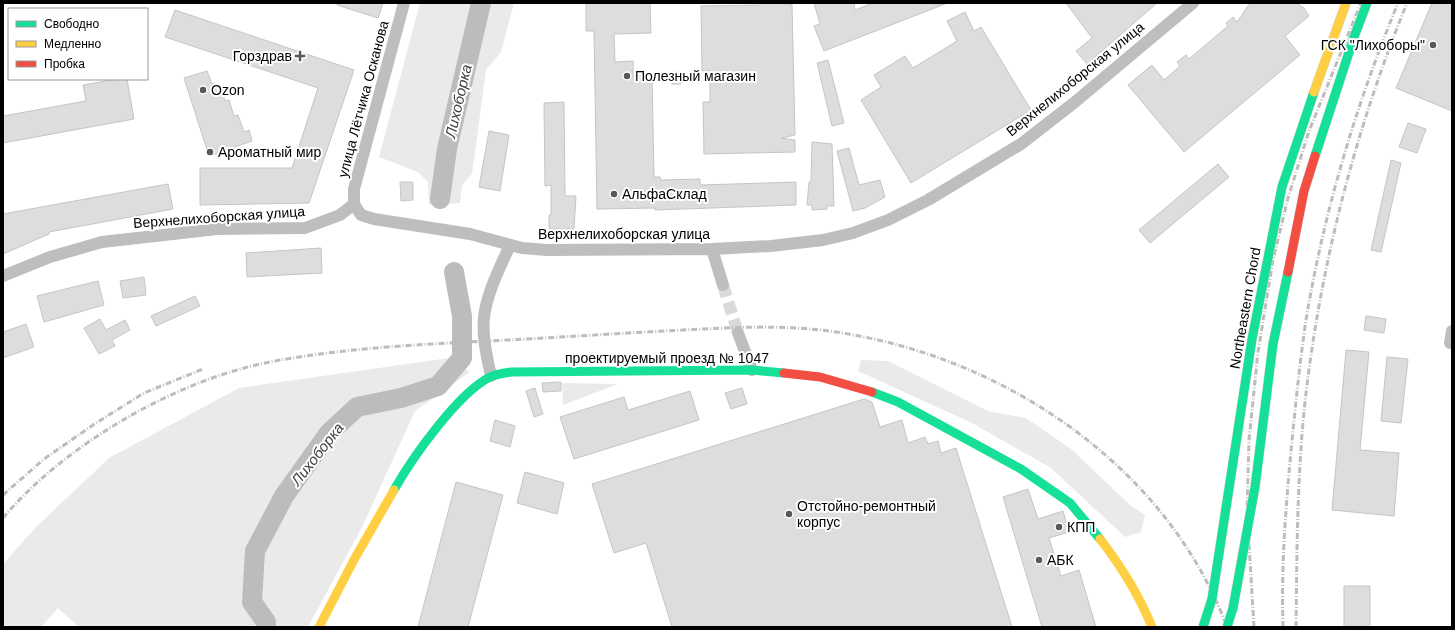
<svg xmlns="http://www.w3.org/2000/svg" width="1455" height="630" viewBox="0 0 1455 630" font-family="Helvetica,sans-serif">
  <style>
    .green { fill: #eaeaea }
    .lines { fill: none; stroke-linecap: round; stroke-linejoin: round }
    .river { stroke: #bcbcbc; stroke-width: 20 }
    .building { fill: #ddd; stroke: #c5c5c5 }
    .street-tunnel { stroke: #d9d9d9; stroke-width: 12; stroke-dasharray: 12 6; stroke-linecap: butt }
    .street { stroke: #bebebe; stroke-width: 12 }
    .fast { stroke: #16e098; stroke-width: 9 }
    .slow { stroke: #ffcf43; stroke-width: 9 }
    .jam { stroke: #f24e42; stroke-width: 9 }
    .rail { stroke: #bdbdbd; stroke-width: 3; stroke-dasharray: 6 2 1 2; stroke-linecap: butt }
    .fast-bridge-casing { stroke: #dbdbdb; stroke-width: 10; stroke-linecap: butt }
    .slow-bridge-casing { stroke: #dbdbdb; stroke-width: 10; stroke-linecap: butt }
    .jam-bridge-casing { stroke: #dbdbdb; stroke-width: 10; stroke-linecap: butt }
    .fast-bridge { stroke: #16e098; stroke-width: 9 }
    .slow-bridge { stroke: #ffcf43; stroke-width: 9 }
    .jam-bridge { stroke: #f24e42; stroke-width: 9 }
    .poi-dot { fill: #595959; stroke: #fff; stroke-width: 1.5 }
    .labels { text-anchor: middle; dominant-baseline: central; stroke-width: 4; stroke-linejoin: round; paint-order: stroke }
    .poi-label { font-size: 14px; fill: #000; stroke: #fff; text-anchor: start }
    .street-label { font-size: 14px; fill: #000; stroke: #fff }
    .water-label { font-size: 15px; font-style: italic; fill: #414141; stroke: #fff }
  </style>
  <rect width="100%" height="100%" fill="#fff"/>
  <path class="green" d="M420,3H514L501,52L486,70L472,174L462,185L460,203L429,205L428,182L418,172L379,157Z
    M449,358L470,372L415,411L363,525L308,627H79L58,608L41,627H3V564L36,527L109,458L239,388Z
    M861,360L888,361L988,411L1026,418L1071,449L1130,505L1145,515L1141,532L1125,537L1051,468L972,423L858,371Z
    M562,383L618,384L563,405Z"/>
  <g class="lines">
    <path class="river" d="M440,199L447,149L481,3
      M266,627V622L252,602L255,551L284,496L329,433L357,407L401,398L438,386L462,358V316L454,272"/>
  </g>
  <path class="building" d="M338,3H383L378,18L337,5Z
    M586,3H650L651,33L614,34L615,62L633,61V76L652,75L654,177H660L661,180L700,179V185L796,182V205L655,210V208L597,209L594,31H586Z
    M760,3L792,4L795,135L781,138L795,140V152L704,154L703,102H710V71H702L701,6L760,5Z
    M814,3H854L855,10L873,3L945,4L824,51L814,26L820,24Z
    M1066,3H1157L1087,64L1076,51L1092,38Z
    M1250,3H1296L1304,8L1309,16L1285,36L1300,55L1184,152L1128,85L1152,65L1164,80L1180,66L1177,62L1186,55L1189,59L1228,26L1226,23L1233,17L1237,22Z
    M1432,3H1452V111L1396,88Z
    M175,10L354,70L309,203L200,205V168H292L318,88L165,37Z
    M965,12L974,31L981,27L1031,110L911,183L861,100L881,87L874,75L905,56L913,68L957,41L947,21Z
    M828,60L844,123L832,126L817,63Z
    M207,71L212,84L214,83L217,93L222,91L225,101L229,100L234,116L238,115L244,132L249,130L252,141L209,156L184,78Z
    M672,72H680L681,84H672Z
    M117,79H127L134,119L3,143V116L86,101L83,85Z
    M564,102L565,196H576L574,229H549V215H551V185L545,186L544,103Z
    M1408,123L1426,129L1417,153L1399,147Z
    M489,131L509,135L500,191L479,187Z
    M812,142L832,144L834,206H827V209L812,210V205H807L809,182H811Z
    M849,148L859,185L880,180L885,197L865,208L853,211L837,151Z
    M1391,160L1401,163L1381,252L1371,250Z
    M1218,164L1229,177L1150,243L1139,230Z
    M400,182H413V200L401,201Z
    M168,184L173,209L49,232V234L3,254V214Z
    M321,248L322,273L247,277L246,253Z
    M144,277L146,295L123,298L120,281Z
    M98,281L104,305L44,322L37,296Z
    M195,296L200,306L156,326L151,316Z
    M1366,316L1386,319L1384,333L1364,330Z
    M100,319L106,330L125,320L130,330L112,340L115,346L99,354L84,328Z
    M26,324L34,347L3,358V332Z
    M1346,350L1369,352L1360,450L1399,453L1394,516L1332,510Z
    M1387,357L1408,359L1401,423L1381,421Z
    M561,382V391L543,392L542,383Z
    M535,388L543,414L534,417L526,391Z
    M742,388L747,404L731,409L725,393Z
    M690,391L699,420L574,459L560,417L624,397L628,410Z
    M864,399L872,402L880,427L902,420L908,443L925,437L928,444L938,441L941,453L956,448L1012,627H672L646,543L614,553L592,484Z
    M495,420L515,426L510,447L490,441Z
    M525,472L564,483L557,514L517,503Z
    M456,482L503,495L468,627H418Z
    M1028,489L1038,519L1063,511L1069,532L1049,538L1061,576L1079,570L1096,627H1042L1003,497Z
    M1344,586H1370V627H1344Z"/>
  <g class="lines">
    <path class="street-tunnel" d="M723,285L738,333"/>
    <path class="street" d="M354,204L361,215L374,219L470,234L522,248L547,250L712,249L771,246L823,240L853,233L888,220L928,200L1021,144L1075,102L1193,3
      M354,204V189L404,3
      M712,249L723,285
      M3,276L50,257L102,242L217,229L305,228L340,215L354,204
      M738,333L752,370
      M1450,343L1452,331
      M491,376C487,357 482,337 484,317C487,292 500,268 510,245"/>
    <path class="fast" d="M872,392L898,402L1021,469L1070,503L1100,539
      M394,490C412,458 458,393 490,377C496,374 505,373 511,372L752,370L784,373"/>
    <path class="slow" d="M1100,539C1121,566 1139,595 1152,627
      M319,627L355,558L394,490"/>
    <path class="jam" d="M784,373L820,377L872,392"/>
    <path class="rail" d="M3,495L44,459L93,425L144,393L203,369
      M3,518C64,445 176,380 270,362C349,347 429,344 509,340C581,336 654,331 726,328C769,326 812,327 854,335C1014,364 1169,471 1227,627
      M1254,627L1247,511L1249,440L1258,352L1273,260L1288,198L1309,131L1361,3
      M1283,627C1281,565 1286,503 1292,441C1296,401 1300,360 1306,320C1324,211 1356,105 1398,3
      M1296,627C1297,549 1297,471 1306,393C1322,259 1356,128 1407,3"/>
    <g class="fast-bridge-casing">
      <path id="fast-bridge" d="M1315,156L1354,37L1367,3
        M1203,627L1212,599L1252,339L1282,187L1314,92
        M1227,627L1233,608L1255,487L1273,344L1288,272"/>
    </g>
    <g class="slow-bridge-casing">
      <path id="slow-bridge" d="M1314,92L1346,3"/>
    </g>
    <g class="jam-bridge-casing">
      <path id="jam-bridge" d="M1288,272L1304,191L1315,156"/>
    </g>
    <use href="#fast-bridge" class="fast-bridge"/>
    <use href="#slow-bridge" class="slow-bridge"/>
    <use href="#jam-bridge" class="jam-bridge"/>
  </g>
  <g class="poi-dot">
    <circle cx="1433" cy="45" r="4"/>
    <path d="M298 50h4v4h4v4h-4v4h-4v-4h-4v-4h4z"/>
    <circle cx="627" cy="76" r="4"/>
    <circle cx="203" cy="90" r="4"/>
    <circle cx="210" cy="152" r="4"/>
    <circle cx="614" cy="194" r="4"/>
    <circle cx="789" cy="514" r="4"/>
    <circle cx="1059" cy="527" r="4"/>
    <circle cx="1039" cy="560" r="4"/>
  </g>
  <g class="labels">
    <g class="poi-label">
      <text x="1425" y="45" text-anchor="end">ГСК "Лихоборы"</text>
      <text x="292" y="56" text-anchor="end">Горздрав</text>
      <text x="635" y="76">Полезный магазин</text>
      <text x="211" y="90">Ozon</text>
      <text x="218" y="152">Ароматный мир</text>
      <text x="622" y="194">АльфаСклад</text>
      <text x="797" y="506">Отстойно-ремонтный<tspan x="797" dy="16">корпус</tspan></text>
      <text x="1067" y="527">КПП</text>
      <text x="1047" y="560">АБК</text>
    </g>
    <g class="street-label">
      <text transform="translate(1075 79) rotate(-39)">Верхнелихоборская улица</text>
      <text transform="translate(363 99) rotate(-75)">улица Лётчика Осканова</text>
      <text transform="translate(219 217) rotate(-4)">Верхнелихоборская улица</text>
      <text x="624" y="234">Верхнелихоборская улица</text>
      <text transform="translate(1245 308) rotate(-80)">Northeastern Chord</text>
      <text x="667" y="358">проектируемый проезд № 1047</text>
    </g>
    <g class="water-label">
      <text transform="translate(458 101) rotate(-77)">Лихоборка</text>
      <text transform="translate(317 454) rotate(-52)">Лихоборка</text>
    </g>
  </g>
  <rect width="1455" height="630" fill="none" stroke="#000000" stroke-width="8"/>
  <rect x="8" y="8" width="140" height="72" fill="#ffffff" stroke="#999999"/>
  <rect x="16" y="21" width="20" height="6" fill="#16e098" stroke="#999999"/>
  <text x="44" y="28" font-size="12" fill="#000000">Свободно</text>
  <rect x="16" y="41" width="20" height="6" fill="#ffcf43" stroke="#999999"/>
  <text x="44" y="48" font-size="12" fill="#000000">Медленно</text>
  <rect x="16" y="61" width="20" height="6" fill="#f24e42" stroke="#999999"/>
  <text x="44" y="68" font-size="12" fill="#000000">Пробка</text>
</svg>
